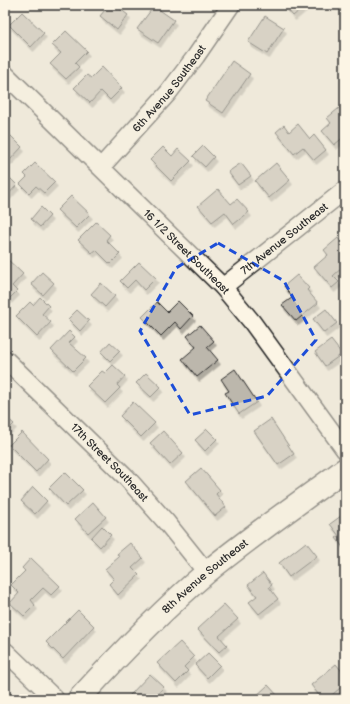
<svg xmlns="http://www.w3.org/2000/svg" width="350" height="704" viewBox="0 0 350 704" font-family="'Balsamiq Sans',sans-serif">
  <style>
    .building { fill: #bcb7ac; stroke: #2b2b2b; filter: url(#shadow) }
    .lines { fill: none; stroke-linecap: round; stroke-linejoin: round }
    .street-casing { stroke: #2b2b2b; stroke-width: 20 }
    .secondary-casing { stroke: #2b2b2b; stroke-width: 25 }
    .street { stroke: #fcf5e5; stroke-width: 17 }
    .secondary { stroke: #fcf5e5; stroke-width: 22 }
    .marked { fill: none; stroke: #1d4ed8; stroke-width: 3; stroke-dasharray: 8 5; stroke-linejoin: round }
    .labels { text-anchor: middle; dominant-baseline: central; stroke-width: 3; stroke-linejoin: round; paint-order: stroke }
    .street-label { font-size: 11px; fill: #2b2b2b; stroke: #fcf5e5 }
  </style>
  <defs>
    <filter id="shadow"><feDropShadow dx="2.5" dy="4.5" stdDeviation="0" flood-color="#0004"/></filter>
  </defs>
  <rect width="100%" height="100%" fill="#efe9da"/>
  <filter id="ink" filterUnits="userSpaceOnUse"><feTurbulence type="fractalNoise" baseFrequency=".025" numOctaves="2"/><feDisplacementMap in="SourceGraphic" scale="8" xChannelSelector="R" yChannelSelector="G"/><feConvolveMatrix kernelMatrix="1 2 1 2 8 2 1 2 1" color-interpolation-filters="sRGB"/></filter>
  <g filter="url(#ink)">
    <path class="building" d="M109,5H115L128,15L117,30L100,16Z
      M284,5H306L293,16Z
      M154,6L174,20L158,43L137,29Z
      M22,12L44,33L31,47L9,25Z
      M265,16L284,28L267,54L248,42Z
      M66,31L87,51L75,63L79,67L66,79L50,64L61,53L52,45Z
      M232,61L250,74L223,113L205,101Z
      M102,67L122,88L110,100L101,91L90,103L74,88L87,75L91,78Z
      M344,104L345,136L334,145L322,131L331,123L327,118Z
      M298,124L310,139L314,135L326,150L314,160L303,147L294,154L276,132L284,125L289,132Z
      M5,130L22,147L9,161L5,157Z
      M203,146L214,157L205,167L193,156Z
      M163,147L172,156L178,149L191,161L171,181L150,160Z
      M35,163L55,182L44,193L36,186L29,193L20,184L27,177L24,174Z
      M241,163L251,176L238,185L228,172Z
      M276,163L290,180L269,198L255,181Z
      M7,175L17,185L5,198V177Z
      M218,189L231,204L237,199L249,212L234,224L225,212L212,222L198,206Z
      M71,196L90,214L76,228L57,210Z
      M41,207L50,216L40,227L31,219Z
      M96,222L110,235L106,240L120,254L110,264L96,250L92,253L78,240Z
      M338,238L345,247V265L333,276L339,282L332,288L314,267L328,255L324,250Z
      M5,257L23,274L12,286L17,291L5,303Z
      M139,262L156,278L144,290L135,280L127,288L120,281Z
      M42,272L54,283L43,295L31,284Z
      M297,275L309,288L307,290L318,303L296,321L282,305L293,297L284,286Z
      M101,283L115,296L105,307L91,294Z
      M40,297L49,306L42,314L51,322L37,337L16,316L30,302L33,305Z
      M178,301L193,316L181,329L175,322L161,336L142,317L157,302L167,312Z
      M326,309L337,323L324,333L313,319Z
      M77,310L89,321L80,331L68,319Z
      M200,325L214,341L207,347L218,360L197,377L182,359L196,347L187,336Z
      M69,331L75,337L69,343L86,358L73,371L51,350Z
      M331,340L342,354L325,366L315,352Z
      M110,342L120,351L110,361L101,352Z
      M113,365L125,376L117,385L120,388L105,403L87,386L102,371L105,373Z
      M235,369L257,402L239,414L225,393L229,391L221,379Z
      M146,373L161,387L151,397L136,383Z
      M133,402L155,423L141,437L120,416Z
      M5,416L14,424L5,433Z
      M271,419L294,454L278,465L254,431Z
      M207,429L217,439L205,451L195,440Z
      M163,431L183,453L170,465L150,443Z
      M22,432L48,459L36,472L9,445Z
      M201,468L220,490L216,494L226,507L215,516L186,481Z
      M65,472L83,490L66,506L49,488Z
      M33,487L47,501L35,514L21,501Z
      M93,502L106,517L88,533L75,519Z
      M345,513V550L336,538L339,536L330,524Z
      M102,526L111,535L100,547L91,538Z
      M306,542L317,556L289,577L279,563Z
      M130,543L143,558L132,568L139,575L118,595L109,584L114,579L105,569L119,557L117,554Z
      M31,558L60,586L51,595L43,588L31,600L35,605L24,616L10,603L19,593L11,585L25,571L22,568Z
      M263,573L272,585L269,587L278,599L259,614L249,602L257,596L248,585Z
      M224,604L238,619L219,636L227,645L219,652L197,629Z
      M78,610L94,626L63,659L46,642Z
      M180,642L194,657L184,667L188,671L176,683L157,663Z
      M208,653L220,665L207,678L195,665Z
      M336,664L345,675V684L327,699H322L311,685Z
      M150,674L164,687L153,699H132L129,696Z
      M268,685L278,696L275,699H253Z"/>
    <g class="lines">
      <g class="street-casing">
        <g id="street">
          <path id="s1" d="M5,74L223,287L252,322L345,450"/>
          <path id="s2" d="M101,167L168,93L196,56L231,5"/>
          <path id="s3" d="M223,287L345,190"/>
          <path id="s4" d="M5,359L126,477L167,523L207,573"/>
          <path d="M5,651L55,699"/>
        </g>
      </g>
      <g class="secondary-casing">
        <g id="secondary">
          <path id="s5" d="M79,699C119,655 160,612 206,573C251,536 299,503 345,469"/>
        </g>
      </g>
      <use href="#street" class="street"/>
      <use href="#secondary" class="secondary"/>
    </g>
  </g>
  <path d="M0 0H350V704H0ZM218,243L284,281L316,340L267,396L190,415L140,331L176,268Z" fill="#efe9da" fill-opacity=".55" fill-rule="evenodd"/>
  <path class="marked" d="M218,243L284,281L316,340L267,396L190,415L140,331L176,268Z"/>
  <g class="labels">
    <g class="street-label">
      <text stroke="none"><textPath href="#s2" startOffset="104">6th Avenue Southeast</textPath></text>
      <text stroke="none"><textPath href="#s3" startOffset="78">7th Avenue Southeast</textPath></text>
      <text stroke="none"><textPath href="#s1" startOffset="254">16 1/2 Street Southeast</textPath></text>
      <text stroke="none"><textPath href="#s4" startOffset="147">17th Street Southeast</textPath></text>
      <text stroke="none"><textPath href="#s5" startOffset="176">8th Avenue Southeast</textPath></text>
    </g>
  </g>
  <rect width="350" height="704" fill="none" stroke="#fcf5e5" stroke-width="20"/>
  <rect x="10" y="10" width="330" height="684" fill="none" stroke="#2b2b2b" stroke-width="1.5" filter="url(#ink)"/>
</svg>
